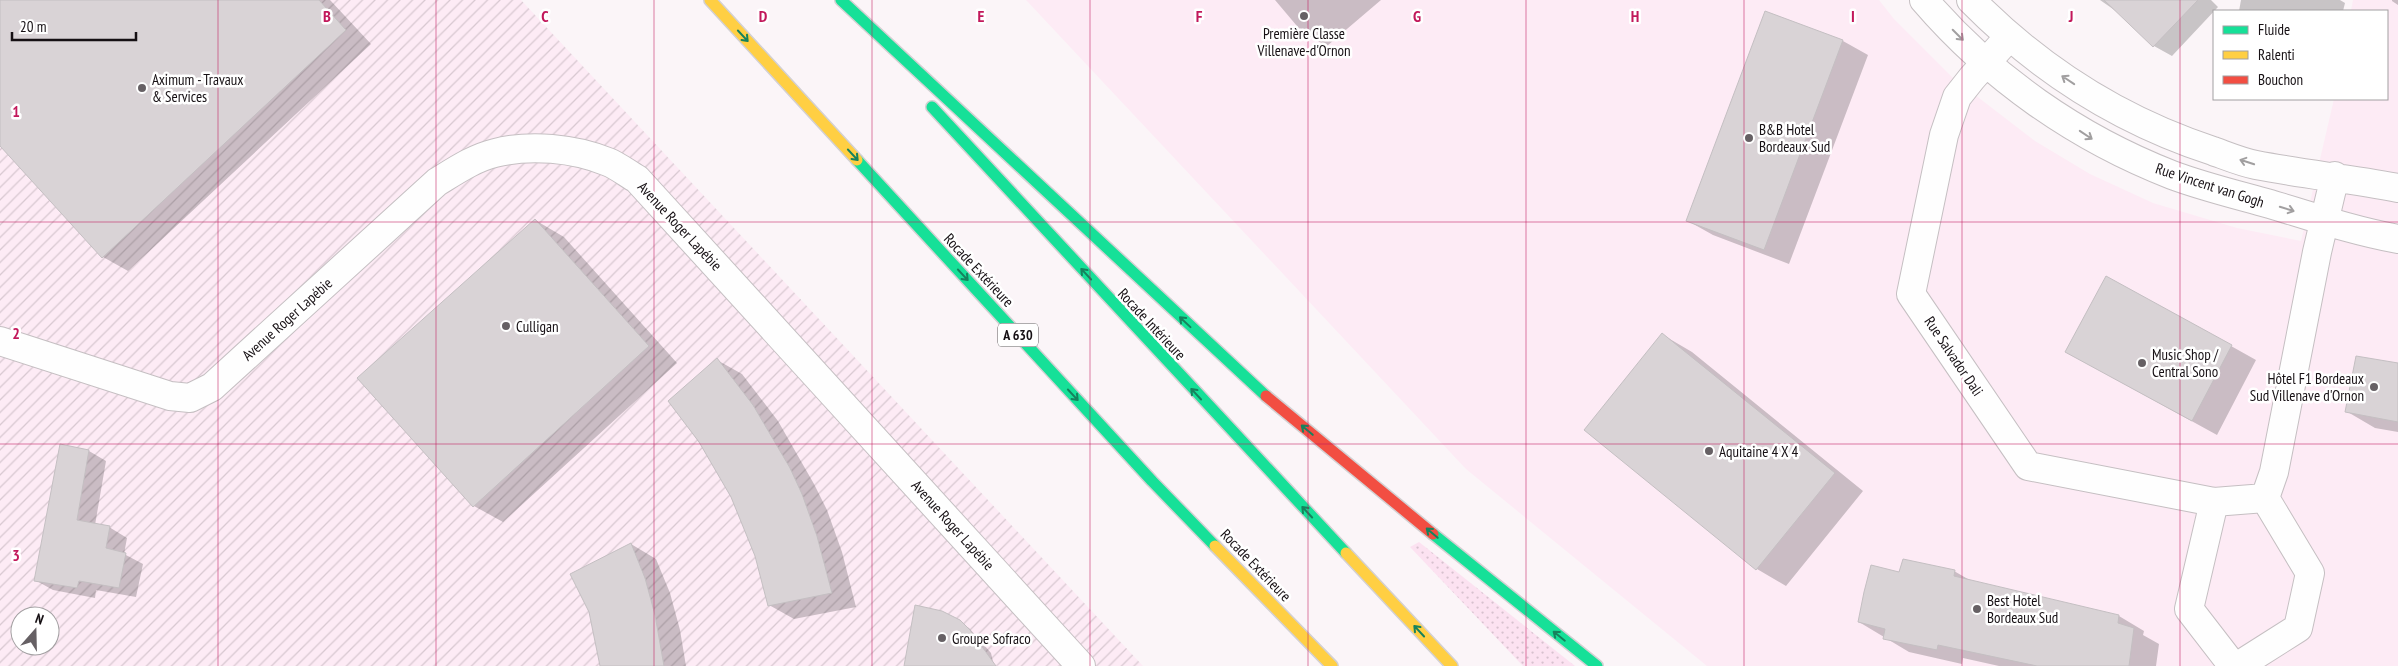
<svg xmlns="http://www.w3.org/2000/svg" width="2398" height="666" viewBox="0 0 2398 666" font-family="'PT Sans Narrow',sans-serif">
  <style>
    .built { fill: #fdebf5 }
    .industrial { fill: url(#industrial-furrows); fill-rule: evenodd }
    .grass { fill: url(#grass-dots) }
    .shadow { fill: #0003 }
    .building { fill: #d9d3d6; stroke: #c4bfc2 }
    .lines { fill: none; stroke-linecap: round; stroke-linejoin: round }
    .street-casing { stroke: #c5bfc2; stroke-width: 30 }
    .fast-casing { stroke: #d3d0d2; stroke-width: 14 }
    .slow-casing { stroke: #d3d0d2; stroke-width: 14 }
    .jam-casing { stroke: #d3d0d2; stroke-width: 14 }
    .street { stroke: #fefefe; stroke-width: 28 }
    .fast { stroke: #16e098; stroke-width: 11 }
    .slow { stroke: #ffcf43; stroke-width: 11 }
    .jam { stroke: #f24e42; stroke-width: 11 }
    .oneway { stroke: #a19fa0 }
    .oneway2 { stroke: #16825d }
    .grid { fill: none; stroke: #c2185b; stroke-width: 1; stroke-opacity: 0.55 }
    .poi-dot { fill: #666064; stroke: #fff; stroke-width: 2 }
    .labels { text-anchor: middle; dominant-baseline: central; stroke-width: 5; stroke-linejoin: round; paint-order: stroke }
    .shield { fill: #fff; stroke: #5c585a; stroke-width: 1 }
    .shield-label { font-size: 14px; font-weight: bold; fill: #161014 }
    .poi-label { font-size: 15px; fill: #161014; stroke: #fff; text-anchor: start }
    .street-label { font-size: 15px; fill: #161014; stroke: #fff }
    .grid-label { font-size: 16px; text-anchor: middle; font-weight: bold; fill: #c2185b; stroke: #fff; stroke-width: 5; stroke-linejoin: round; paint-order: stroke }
  </style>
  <defs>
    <pattern id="industrial-furrows" width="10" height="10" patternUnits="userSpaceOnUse" patternTransform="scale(1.25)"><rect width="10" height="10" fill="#fdebf5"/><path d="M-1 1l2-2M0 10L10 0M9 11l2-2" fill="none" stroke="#d8c8d1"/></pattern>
    <pattern id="grass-dots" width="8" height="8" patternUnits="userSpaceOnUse" patternTransform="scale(1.25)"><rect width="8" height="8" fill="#fce2f1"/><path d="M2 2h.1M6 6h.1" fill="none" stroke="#d7c1ce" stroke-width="1.8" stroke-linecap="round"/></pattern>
  </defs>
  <rect width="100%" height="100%" fill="#fbf5f8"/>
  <path class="built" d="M1026,0H1879L1894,19L1953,78L2035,141L2090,174L2153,203L2237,228L2301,241L2334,99H2387V11H2351L2353,0H2398V666H1707L1466,469Z"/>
  <path class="industrial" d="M0,0H521L1143,666H0ZM20,616H50V646H20Z"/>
  <path class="grass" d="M1419,542L1575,666H1523L1410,547Z"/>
  <path class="shadow" d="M0,0H330L371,44L128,271L103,257L0,144Z
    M1275,0H1381L1327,46L1302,32Z
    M2100,0H2211L2218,7L2172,56L2154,46L2123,16Z
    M2241,0H2340L2345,3L2343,11H2239Z
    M2392,0H2398V5L2392,1Z
    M1766,13L1843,41L1868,55L1789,264L1713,235L1688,221Z
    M535,220L564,237L677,363L503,522L474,506Z
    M1663,335L1692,352L1863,491L1786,586L1757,569Z
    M2231,346L2256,360L2217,435L2066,352Z
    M717,360L742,374L778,421L814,484L827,510L842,552L856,607L794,619L769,605L756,556L745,525L717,468L670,401Z
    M2398,364V432L2375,428L2346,411Z
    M89,451L106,461L95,525L109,527L127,538L124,554L143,564L136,597L96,590L95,598L53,590L35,580Z
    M631,544L656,559L670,593L680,630L686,666H600Z
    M1954,571L1973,582L2119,616L2144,631L2143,635L2159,644L2156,666H1999L1963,658L1962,664L1909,652L1859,622L1900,573Z
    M942,612L969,628L991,653L994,666H905Z"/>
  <path class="building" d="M0,0H319L346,30L102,258L0,146Z
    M2104,0H2198L2153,47Z
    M1765,11L1843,40L1764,250L1686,221Z
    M535,219L649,346L473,507L357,378Z
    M2106,276L2232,345L2192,421L2065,352Z
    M1662,333L1835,473L1756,570L1584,430Z
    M2356,356L2398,363V422L2345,412Z
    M717,358L753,405L790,468L802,494L817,536L832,593L768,606L755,556L731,497L699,442L668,401Z
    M60,444L89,450L77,520L110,526L106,548L126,553L119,588L79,581L77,588L34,581Z
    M631,543L645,578L655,615L664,666H600L589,612L570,574Z
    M1903,559L1955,570L1954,576L2119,615L2118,623L2134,628L2129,666H2037L1938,645L1937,650L1883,639L1885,629L1858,622L1864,592L1871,565L1899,572Z
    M915,605L942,611L960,620L970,630L996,666H904Z"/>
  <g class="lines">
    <g class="street-casing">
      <path id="street" d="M1924,0C1991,78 2077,138 2172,175C2204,187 2238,195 2270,204C2313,217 2354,231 2398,239
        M1971,0C2039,69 2121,121 2213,151C2227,156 2241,162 2256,165C2303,174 2351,179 2398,188
        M2009,37L1972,78L1957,97L1944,135L1911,294L2028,466L2214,502L2265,498L2274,472L2317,252L2335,176
        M0,341L170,396L190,398L212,387L437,182C455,171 474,158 495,153C530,144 574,148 608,162C618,166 628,174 637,179L1081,666
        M2214,502L2189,609L2233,666
        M2238,666L2298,628L2310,573L2265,498"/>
    </g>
    <g class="fast-casing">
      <path id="fast" d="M841,0L1266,396
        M932,107L1346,553
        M857,160L1152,481L1215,546
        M1433,534L1597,666"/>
    </g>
    <g class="slow-casing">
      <path id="slow" d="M710,0L857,160
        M1215,546L1332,666
        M1346,553L1452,666"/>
    </g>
    <g class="jam-casing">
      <path id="jam" d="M1266,396L1433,534"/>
    </g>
    <use href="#street" class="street"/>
    <use href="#fast" class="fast"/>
    <use href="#slow" class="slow"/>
    <use href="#jam" class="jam"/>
  </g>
  <defs><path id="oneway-shaft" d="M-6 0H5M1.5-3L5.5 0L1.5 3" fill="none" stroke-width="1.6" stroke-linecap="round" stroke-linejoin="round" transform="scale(1.25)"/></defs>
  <g class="oneway">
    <use href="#oneway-shaft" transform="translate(1958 35) rotate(45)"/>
    <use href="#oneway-shaft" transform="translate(2068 80) rotate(-146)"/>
    <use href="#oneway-shaft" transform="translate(2086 135) rotate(34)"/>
    <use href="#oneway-shaft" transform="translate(2247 162) rotate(-162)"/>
    <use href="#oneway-shaft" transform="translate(2287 209) rotate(17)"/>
  </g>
  <g class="oneway2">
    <use href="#oneway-shaft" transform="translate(743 36) rotate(47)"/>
    <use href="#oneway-shaft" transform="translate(853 155) rotate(47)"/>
    <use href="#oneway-shaft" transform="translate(1086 274) rotate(-133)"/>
    <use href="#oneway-shaft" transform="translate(963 275) rotate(47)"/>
    <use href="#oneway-shaft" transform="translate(1185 322) rotate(-137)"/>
    <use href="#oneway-shaft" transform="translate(1196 394) rotate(-133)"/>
    <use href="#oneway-shaft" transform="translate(1073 395) rotate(47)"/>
    <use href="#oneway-shaft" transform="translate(1307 430) rotate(-140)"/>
    <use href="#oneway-shaft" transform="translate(1307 512) rotate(-133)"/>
    <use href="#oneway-shaft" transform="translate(1432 533) rotate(-140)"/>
    <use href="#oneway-shaft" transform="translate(1419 631) rotate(-133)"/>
    <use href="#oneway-shaft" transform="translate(1559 636) rotate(-141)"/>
  </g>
  <path class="grid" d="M218,0V666M436,0V666M654,0V666M872,0V666M1090,0V666M1308,0V666M1526,0V666M1744,0V666M1962,0V666M2180,0V666M0,222H2398M0,444H2398"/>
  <g class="poi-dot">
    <circle cx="1304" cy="16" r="5"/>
    <circle cx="142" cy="88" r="5"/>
    <circle cx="1749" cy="138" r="5"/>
    <circle cx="506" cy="326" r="5"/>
    <circle cx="2142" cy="363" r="5"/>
    <circle cx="2374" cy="387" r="5"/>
    <circle cx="1709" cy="451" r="5"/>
    <circle cx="1977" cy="609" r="5"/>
    <circle cx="942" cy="638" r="5"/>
  </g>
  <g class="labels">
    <rect class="shield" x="998" y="323.5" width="40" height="23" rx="4"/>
    <g class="shield-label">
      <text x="1018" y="335">A 630</text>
    </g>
    <g class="poi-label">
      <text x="1304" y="33" text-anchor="middle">Première Classe<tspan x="1304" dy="17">Villenave-d'Ornon</tspan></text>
      <text x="152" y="79">Aximum - Travaux<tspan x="152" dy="17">&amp; Services</tspan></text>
      <text x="1759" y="129">B&amp;B Hotel<tspan x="1759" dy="17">Bordeaux Sud</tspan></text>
      <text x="516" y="326">Culligan</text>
      <text x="2152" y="354">Music Shop /<tspan x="2152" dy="17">Central Sono</tspan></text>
      <text x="2364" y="378" text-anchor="end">Hôtel F1 Bordeaux<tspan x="2364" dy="17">Sud Villenave d'Ornon</tspan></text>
      <text x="1719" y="451">Aquitaine 4 X 4</text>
      <text x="1987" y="600">Best Hotel<tspan x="1987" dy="17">Bordeaux Sud</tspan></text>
      <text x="952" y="638">Groupe Sofraco</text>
    </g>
    <g class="street-label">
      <text transform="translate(2210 185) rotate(18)">Rue Vincent van Gogh</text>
      <text transform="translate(680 226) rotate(47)">Avenue Roger Lapébie</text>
      <text transform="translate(979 270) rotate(47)">Rocade Extérieure</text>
      <text transform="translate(287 319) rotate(-42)">Avenue Roger Lapébie</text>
      <text transform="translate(1152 324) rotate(47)">Rocade Intérieure</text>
      <text transform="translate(1954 356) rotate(56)">Rue Salvador Dali</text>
      <text transform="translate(953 525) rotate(48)">Avenue Roger Lapébie</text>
      <text transform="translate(1256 565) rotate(46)">Rocade Extérieure</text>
    </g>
  </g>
  <g class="grid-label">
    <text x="327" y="22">B</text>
    <text x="545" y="22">C</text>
    <text x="763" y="22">D</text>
    <text x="981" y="22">E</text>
    <text x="1199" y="22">F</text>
    <text x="1417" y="22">G</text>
    <text x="1635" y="22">H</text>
    <text x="1853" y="22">I</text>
    <text x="2071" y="22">J</text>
    <text x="16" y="117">1</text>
    <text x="16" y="339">2</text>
    <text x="16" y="561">3</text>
  </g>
  <rect x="2213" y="10" width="175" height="90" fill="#ffffff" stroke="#a29fa1"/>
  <rect x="2223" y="26" width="25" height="8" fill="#16e098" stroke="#a29fa1"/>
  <text x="2258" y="35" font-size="15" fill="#161014">Fluide</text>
  <rect x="2223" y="51" width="25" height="8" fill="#ffcf43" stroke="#a29fa1"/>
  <text x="2258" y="60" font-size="15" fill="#161014">Ralenti</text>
  <rect x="2223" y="76" width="25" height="8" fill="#f24e42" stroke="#a29fa1"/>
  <text x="2258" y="85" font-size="15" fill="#161014">Bouchon</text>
  <g transform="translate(35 631) rotate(20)"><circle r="24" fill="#ffffff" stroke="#a29fa1"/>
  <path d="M0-4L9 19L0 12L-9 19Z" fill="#666064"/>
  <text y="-8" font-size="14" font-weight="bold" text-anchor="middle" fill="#161014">N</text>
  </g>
  <path d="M12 32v8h124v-8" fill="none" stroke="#161014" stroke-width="2.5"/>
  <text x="20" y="32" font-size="15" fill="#161014" stroke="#ffffff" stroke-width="4" paint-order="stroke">20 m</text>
</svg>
